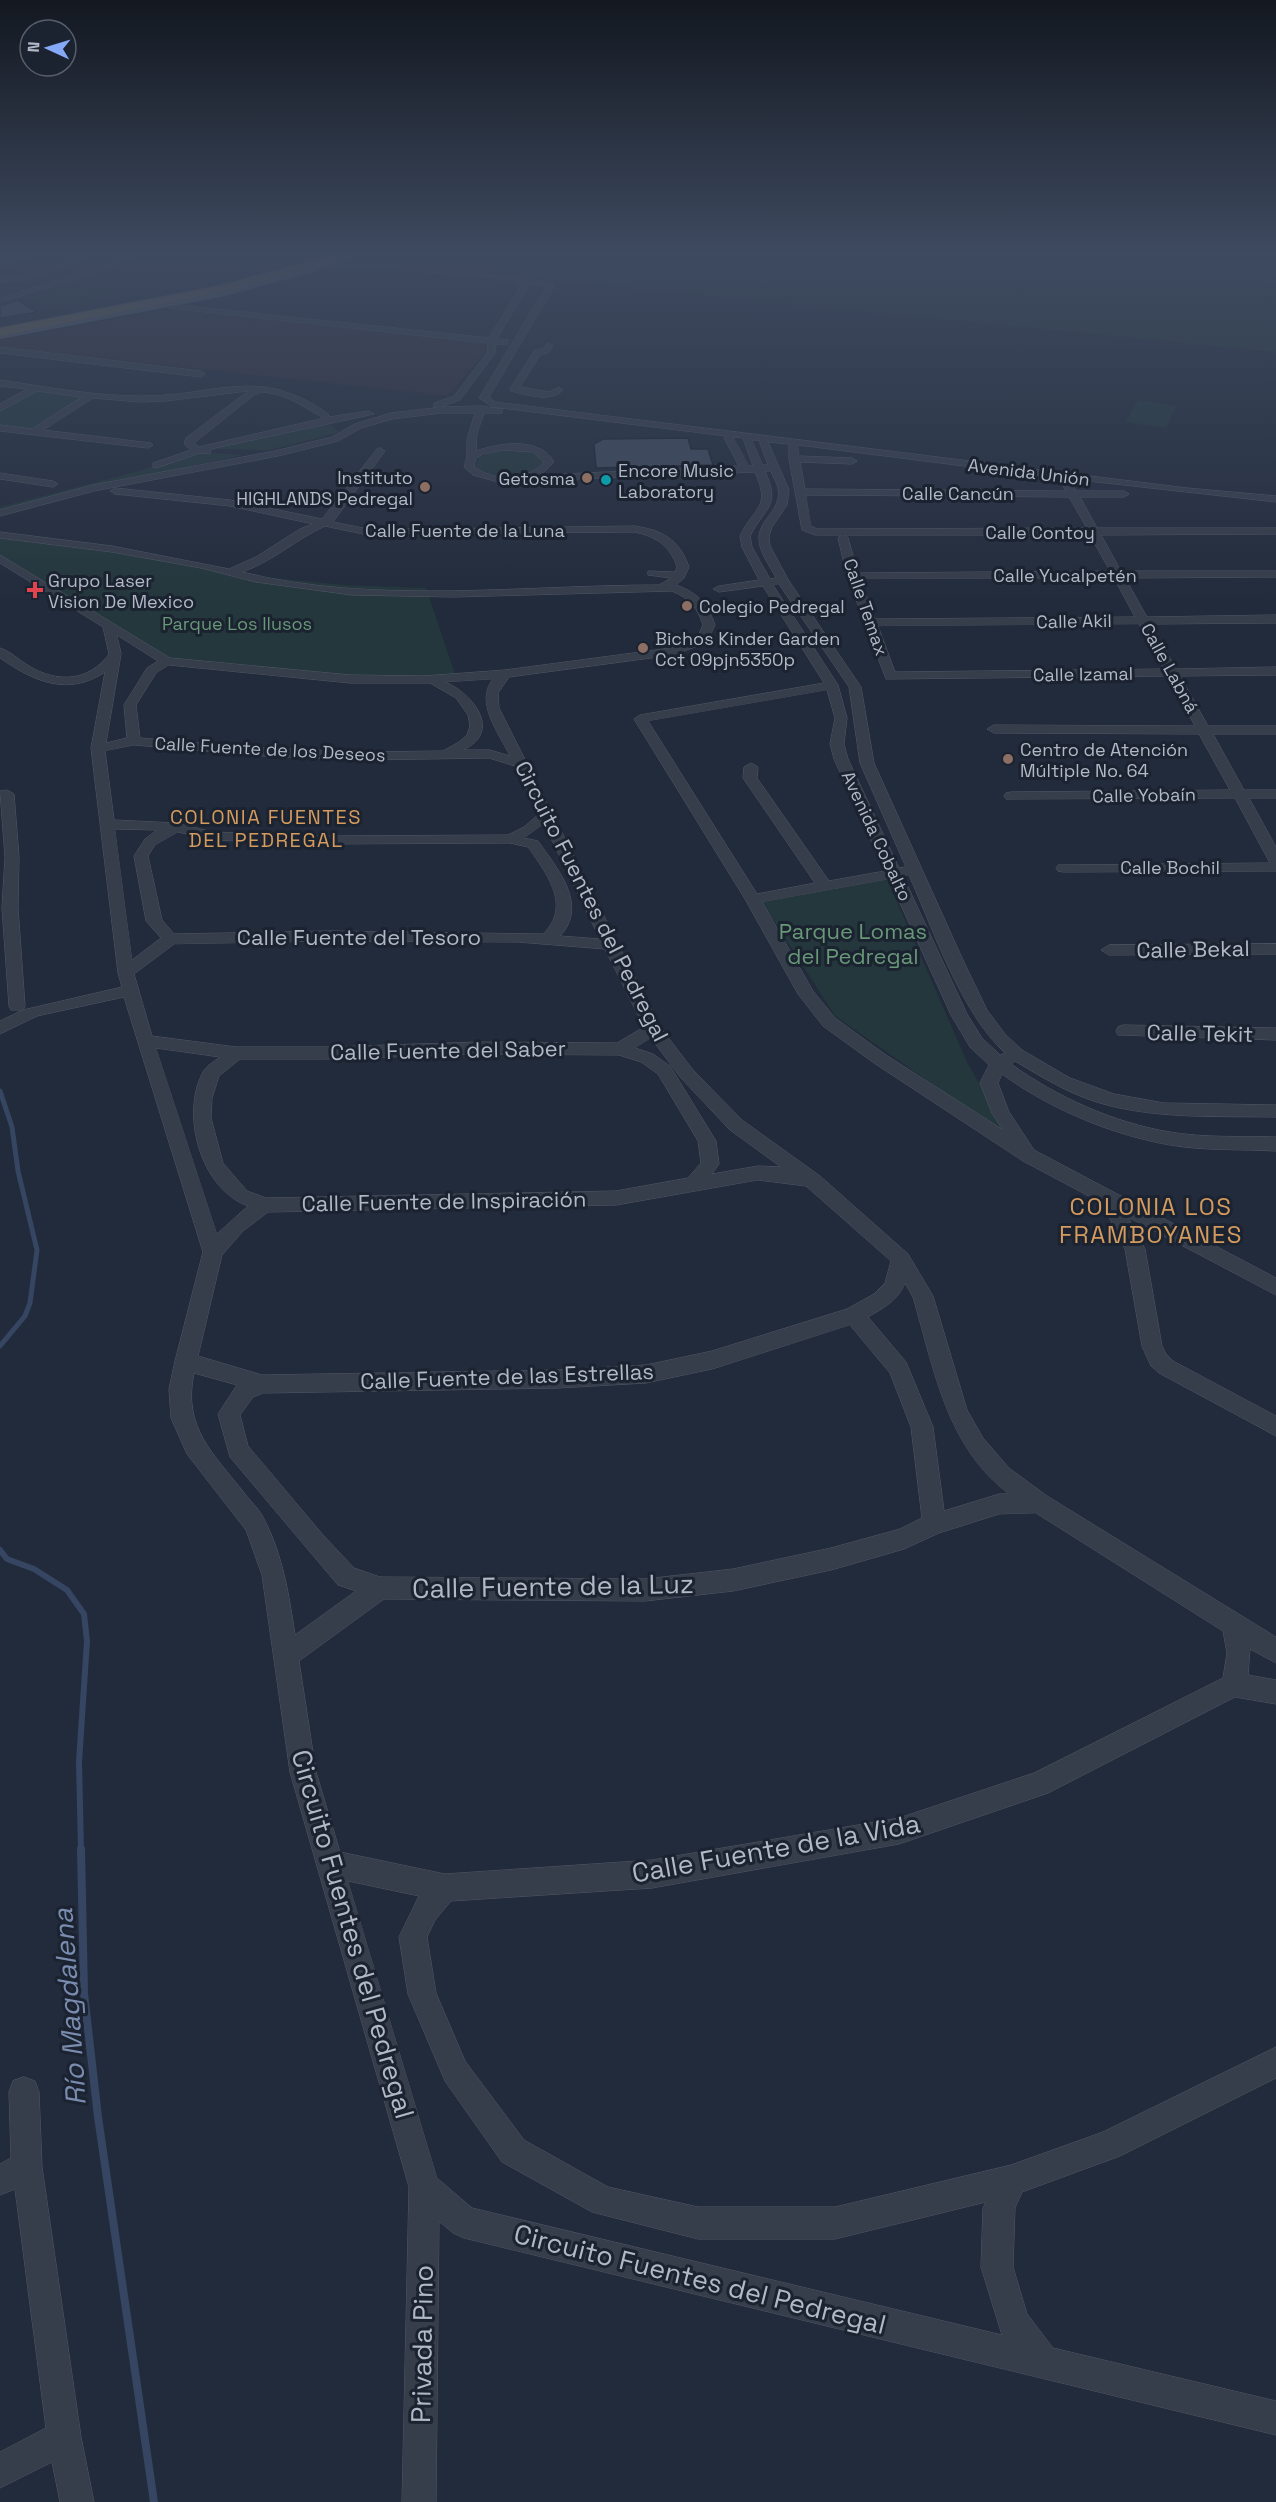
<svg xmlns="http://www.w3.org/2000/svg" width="1276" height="2502" viewBox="0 0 1276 2502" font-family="'Space Grotesk',sans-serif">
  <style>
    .medical { fill: #312e3c }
    .green { fill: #24373c }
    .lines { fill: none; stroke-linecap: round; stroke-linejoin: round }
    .stream-far2 { stroke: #364562; stroke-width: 5 }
    .stream-far1 { stroke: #364562; stroke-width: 6 }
    .stream { stroke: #364562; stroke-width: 8 }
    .building { fill: #3e495b; stroke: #1d2432; stroke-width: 1.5 }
    .minor-casing { stroke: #515866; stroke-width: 1 }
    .major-casing { stroke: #3f4654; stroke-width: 1 }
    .highway-casing { stroke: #414856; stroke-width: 2 }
    .minor { fill: #363d4b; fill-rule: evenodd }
    .major { fill: #545c6b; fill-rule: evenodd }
    .highway { fill: #716853; fill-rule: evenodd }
    .education-dot { fill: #8d6e63; stroke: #1b2230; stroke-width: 2 }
    .culture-dot { fill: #0f9aa8; stroke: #1b2230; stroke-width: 2 }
    .health-dot { fill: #e0444e; stroke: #1b2230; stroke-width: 2 }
    .labels { text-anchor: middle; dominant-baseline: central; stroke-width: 6; stroke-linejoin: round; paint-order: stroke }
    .far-poi-label { font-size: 18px; fill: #b1b8c7; stroke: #1b2230; text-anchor: start }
    .far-street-label { font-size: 18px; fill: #b1b8c7; stroke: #1b2230 }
    .far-park-label { font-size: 18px; fill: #689877; stroke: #1b2230 }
    .far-neighbourhood-label { font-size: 20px; letter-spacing: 1.5px; fill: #d49b5f; stroke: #1b2230 }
    .street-label { font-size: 22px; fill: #b1b8c7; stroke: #1b2230 }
    .park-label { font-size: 22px; fill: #689877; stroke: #1b2230 }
    .neighbourhood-label { font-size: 24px; letter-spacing: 1.5px; fill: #d49b5f; stroke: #1b2230 }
    .near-street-label { font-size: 27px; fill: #b1b8c7; stroke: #1b2230 }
    .near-water-label { font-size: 28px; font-style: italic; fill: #798caf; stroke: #1b2230 }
  </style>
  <rect width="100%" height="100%" fill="#222b3b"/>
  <path class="medical" d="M168,309L472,340L483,343L487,350L448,396L0,347V340Z"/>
  <path class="green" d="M536,255H1276V352L520,277Z
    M75,283L73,285L75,288L86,286L91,290L107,287L119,297L51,309L29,297Z
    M37,389L89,394L33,430L0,426V410Z
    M1138,400L1176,406L1166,428L1126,422Z
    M326,421L339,432L270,450L206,449Z
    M512,449L529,451L543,458V462C532,478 488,481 476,465L479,457L493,451Z
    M197,452L243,455L94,487L0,512V507L139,471Z
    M0,535L115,547L263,577L345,585L426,588L455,674L424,677L350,678L167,661L0,557Z
    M887,879L967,1062L1011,1139L835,1016L762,902Z"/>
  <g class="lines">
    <path class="stream-far2" d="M0,1091L12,1127L18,1171L37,1250L30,1303L25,1316L0,1346"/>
    <path class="stream-far1" d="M0,1550L7,1559L34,1569L67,1590L84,1614L87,1641L79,1762L81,1851"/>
    <path class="stream" d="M81,1849L84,1993L98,2117L154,2502"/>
  </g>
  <path class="building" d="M18,300L37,312L0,318V306Z
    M688,438L691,449H708L713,465L596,468L594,444L603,439Z"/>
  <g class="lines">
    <g class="minor-casing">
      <path id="minor" d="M21,255H33L0,267V263Z
        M84,255H96L28,280L0,282V278L24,276Z
        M127,255H138L83,278L0,302V298L77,274Z
        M368,263L500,275L552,283L554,287L489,397L495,402L1187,488L1276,496V502L1070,479L1076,491H1124L1129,494L1124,497H1080L1097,528H1276V534L1101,535L1121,571H1276V577L1125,578L1147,617L1276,615V623L1151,624L1176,669L1276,667V675L1180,676L1208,726H1276V734H1213L1244,790H1276V798H1249L1276,847V871L1063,872L1058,871L1056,868L1058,865L1270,863L1235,798L1006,799L1004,796L1006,793L1011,792L1230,790L1199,734L994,733L987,729L994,725L1195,726L1168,676L886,679L847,576L838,538L841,535H815L802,530L789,459V444L768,442L789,490L787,505L772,527L769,536L770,546L789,581L861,687L874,763L962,958L987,1010L1005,1034L1022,1050L1070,1078L1114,1094L1164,1103L1276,1105V1117C1221,1116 1165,1119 1111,1106C1076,1098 1045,1079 1015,1061L1011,1064C1057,1097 1114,1123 1170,1132C1205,1138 1241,1136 1276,1137V1151C1241,1149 1205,1151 1170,1145C1112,1135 1050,1109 1002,1074L998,1083L1009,1112L1034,1150L1276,1278V1295L1128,1217L1145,1249L1162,1346L1166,1354L1173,1361L1276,1416V1436L1159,1373L1151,1366L1142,1346L1125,1249L1102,1203L1023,1161L874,1063L823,1026L798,994L745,899L634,719L640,715L824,683L763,586L719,592L713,589L719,586L759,580L742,547L740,536C755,505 771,509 755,472L498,482L473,475L464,467L467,457V439L475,413H442L392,419L361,428L338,441L278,456L94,491L0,516V510L93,485L275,451L332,437L355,424L391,413L442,407L481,406L502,409V413H484L477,433L476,451C499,443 539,436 554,462L541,475L739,466L724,438L726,436L493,407L479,398L546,287L529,284L497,339L508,340V344H496L495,353L460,400L437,408L434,407V403L454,396L487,353L488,343L168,308L164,306L168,304L489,338L521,285L500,279L368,267L328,268L324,266L328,264ZM733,437L743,438L753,466H749ZM752,440H759L768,465H763ZM798,445L1059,478L1066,491L805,489L800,462L852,464L857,461L852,458L799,456ZM504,450L533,452L544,462C528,481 493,482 474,466L476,458L483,454ZM765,471H771C773,477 777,483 778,488C783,509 758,520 759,539C759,552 770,566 776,578L770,579L752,547L750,536C766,505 781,508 765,471ZM806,495L1069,497L1087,528L817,529L811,526ZM844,535H1090L1110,571L858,573L848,538ZM1114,578L1135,617L875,619L860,579ZM779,584L849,687L860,763L906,867L899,868L848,759L844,744L847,718L838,685L773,585ZM1139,624L1164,669L895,672L878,626ZM827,690L835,718L830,744L834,759L885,871L829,881L757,778L758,767L751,763L744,767L743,778L815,883L757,894L648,721ZM909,875C934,931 960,1011 1005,1053L1000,1055L982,1038L967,1014L903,876ZM889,879L951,1015L970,1047L989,1065L980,1083L992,1113L1003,1130L886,1055L835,1018L813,991L762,902Z
        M549,343L553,346L548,353L540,355L520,387L549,392L559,387L563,390C550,403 528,395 511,391L510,389L534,351L542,349Z
        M0,347L201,371L205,374L201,377L0,353Z
        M0,380C47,387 93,396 140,396C215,397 258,364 328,414L329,417L369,411L374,414L215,448L210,450V454L200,453L156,468L153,467V463L191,450L184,444L186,438L248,391L165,401L141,402L93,398L43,430L151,443L153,445L148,448L0,431V425L32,429L82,397L37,391L0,411V404L27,389L0,386ZM262,392C291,395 300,406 324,418L199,447L194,443L254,395Z
        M380,448L385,451L333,522L363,528L427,529L634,526C662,530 679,539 689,567L684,578L676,585C698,593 707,603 715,625L706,643L673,655L509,677L498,693L499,708L660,1027L693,1070L742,1120L820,1176L908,1254L933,1296L967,1410L983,1438L1009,1468L1047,1496L1276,1637V1663L1250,1649L1248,1675L1276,1680V1704L1235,1697L1048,1793L899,1844L652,1888L451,1901L435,1920L427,1937L436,1993L465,2061L524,2140L608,2187L698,2207H835L1011,2165L1103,2132L1276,2047V2078L1120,2156L1022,2192L1015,2208L1013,2267L1027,2314L1053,2348L1276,2401V2435L464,2238L453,2233L439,2221L436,2502H402L409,2187L290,1772L262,1575L246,1530L187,1454L171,1418L169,1389L175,1361L203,1252L124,997L37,1016L0,1034V1021L23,1010H11L9,1006L2,908L5,857L0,791L7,790L14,794L19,857L18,908L25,1006L23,1010L122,987L118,973L91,748L105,672C68,697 33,681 0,658V648C10,651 19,660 29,666C57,683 89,682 109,654L103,627L0,563V555L170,658L350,675L424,676L505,670L671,648L697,638L703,625C697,607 690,599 672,591L454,597L352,595L256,582L201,568L112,552L0,538V532L112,546L229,569L256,557L300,529L313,524L230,506L115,494L110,491L115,488L230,500L322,519L377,449ZM325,526L363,534L634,532C655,536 670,545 677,567L675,572L648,571V575L671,578L659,585C524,585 373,605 242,572C272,562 296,539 325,526ZM117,635L158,661L147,668L124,705L127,738L106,743L121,654ZM169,665L350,683H430L456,698L468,715L470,726L467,735L459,742L443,751L360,752L264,748L140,738L136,705L156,673ZM493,679C474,702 499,733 510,756L490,750H463C503,732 473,693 445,682ZM134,745L264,756L360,760L489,758L515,766L539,814L524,827L508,835L323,836L213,832L176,823L114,820L105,751ZM544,824L600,939L560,936C589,905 557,868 538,841L524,838ZM115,829L157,830L145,839L134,856L146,921L161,938L132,960ZM178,832L213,840L323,844L510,843L528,847C547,874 572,906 543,934L331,931L174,934L162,920L148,856L155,845ZM331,941L518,942L605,949L644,1027L617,1043L479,1042L327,1047H236L152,1036L134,974L174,944ZM651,1038L681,1078L730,1130L781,1167L758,1166L712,1174L719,1164L716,1141L670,1066L653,1054L635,1048ZM156,1048L220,1057C215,1061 206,1066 203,1072C180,1115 201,1189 248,1206L217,1234ZM479,1054L619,1055L641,1062L658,1074L698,1141L701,1163L688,1178L616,1191L266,1198L247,1191L223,1163L211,1118L212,1098L219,1076L240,1059H327ZM758,1180L806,1186L891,1261L885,1283L874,1294L847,1309L712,1351L646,1365L558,1370L262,1375L198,1356L222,1255L243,1231L268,1212L616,1205ZM905,1283L913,1297C934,1368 946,1447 1009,1494H999L944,1511L933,1427L906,1362L868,1317C883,1308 899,1300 905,1283ZM850,1325L890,1373L911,1427L922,1518L900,1529L831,1548L733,1569L645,1579L380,1577L354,1568L323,1535L248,1446L240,1415L253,1397L263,1393L558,1388L646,1383L712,1369ZM194,1373L237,1385L218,1414L230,1457L338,1585L356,1591L295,1635C289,1595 283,1556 264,1519C260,1510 251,1502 245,1494C214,1454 182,1428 194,1373ZM1036,1513L1223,1631L1227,1653L1223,1678L1034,1773L899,1818L652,1860L445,1874L340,1852L316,1772L299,1661L384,1599L645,1601L733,1591L831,1570L904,1549L939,1533L999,1514ZM348,1881L419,1896L399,1937L408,1994L445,2081L502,2162L592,2212L698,2239H835L986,2202L983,2208L981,2267L1002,2335L472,2208L437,2178Z
        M0,473L53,481L58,484L53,487L0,479Z
        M1276,944V954L1109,955L1101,950L1109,945Z
        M1124,1025L1276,1028V1040L1118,1035L1116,1031L1118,1027Z
        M24,2077L35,2081L39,2092L42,2167L81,2437L94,2502H60L52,2462L0,2488V2452L46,2428L15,2189L0,2195V2164L11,2158L9,2092L13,2081Z"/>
    </g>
    <g class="major-casing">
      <path id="major" d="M346,255H361L316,271L224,296L0,339V333L224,290Z"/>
    </g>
    <g class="highway-casing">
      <path id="highway" d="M334,255H351L307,270L218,293L0,336V328L218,286Z"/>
    </g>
    <use href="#minor" class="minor"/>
    <use href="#major" class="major"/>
    <use href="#highway" class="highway"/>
  </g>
  <linearGradient id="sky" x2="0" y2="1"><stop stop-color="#131820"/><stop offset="0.42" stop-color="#3e4a60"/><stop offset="1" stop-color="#3e4a60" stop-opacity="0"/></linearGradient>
  <rect width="1276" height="605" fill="url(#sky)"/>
  <g class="education-dot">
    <circle cx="587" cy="478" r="6"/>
    <circle cx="425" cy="487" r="6"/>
    <circle cx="687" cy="606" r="6"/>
    <circle cx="643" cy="648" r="6"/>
    <circle cx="1008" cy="759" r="6"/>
  </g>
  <circle class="culture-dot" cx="606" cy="480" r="6"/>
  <path class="health-dot" d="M32 581h6v6h6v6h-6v6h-6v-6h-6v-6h6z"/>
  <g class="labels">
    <g class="far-poi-label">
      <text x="618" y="470">Encore Music<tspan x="618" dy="21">Laboratory</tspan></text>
      <text x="413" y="477" text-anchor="end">Instituto<tspan x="413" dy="21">HIGHLANDS Pedregal</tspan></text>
      <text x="575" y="478" text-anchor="end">Getosma</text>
      <text x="48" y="580">Grupo Laser<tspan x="48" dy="21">Vision De Mexico</tspan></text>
      <text x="699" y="606">Colegio Pedregal</text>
      <text x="655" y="638">Bichos Kinder Garden<tspan x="655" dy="21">Cct 09pjn5350p</tspan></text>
      <text x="1020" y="749">Centro de Atención<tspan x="1020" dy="21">Múltiple No. 64</tspan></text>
    </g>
    <g class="far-street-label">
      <text transform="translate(1029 472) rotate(7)">Avenida Unión</text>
      <text x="958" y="493">Calle Cancún</text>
      <text x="465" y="530">Calle Fuente de la Luna</text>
      <text x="1040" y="532">Calle Contoy</text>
      <text x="1065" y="575">Calle Yucalpetén</text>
      <text transform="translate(866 607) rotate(71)">Calle Temax</text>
      <text transform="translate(1074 621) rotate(-1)">Calle Akil</text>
      <text transform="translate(1170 668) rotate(61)">Calle Labná</text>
      <text transform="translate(1083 674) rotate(-1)">Calle Izamal</text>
      <text transform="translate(270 749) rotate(3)">Calle Fuente de los Deseos</text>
      <text transform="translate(1144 795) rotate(-1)">Calle Yobaín</text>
      <text transform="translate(877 836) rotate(65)">Avenida Cobalto</text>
      <text x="1170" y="867">Calle Bochil</text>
    </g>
    <g class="far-park-label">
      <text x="237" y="623">Parque Los Ilusos</text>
    </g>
    <g class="far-neighbourhood-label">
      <text x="266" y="817">COLONIA FUENTES<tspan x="266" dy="23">DEL PEDREGAL</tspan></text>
    </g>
    <g class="street-label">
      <text transform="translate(592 901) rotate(63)">Circuito Fuentes del Pedregal</text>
      <text x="359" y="937">Calle Fuente del Tesoro</text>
      <text transform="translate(1193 949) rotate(-1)">Calle Bekal</text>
      <text transform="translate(1200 1033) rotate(1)">Calle Tekit</text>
      <text transform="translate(448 1050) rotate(-1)">Calle Fuente del Saber</text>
      <text transform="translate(444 1201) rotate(-1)">Calle Fuente de Inspiración</text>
      <text transform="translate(507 1376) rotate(-2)">Calle Fuente de las Estrellas</text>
    </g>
    <g class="park-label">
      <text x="853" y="931">Parque Lomas<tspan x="853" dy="25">del Pedregal</tspan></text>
    </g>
    <g class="neighbourhood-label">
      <text x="1151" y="1206">COLONIA LOS<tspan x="1151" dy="28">FRAMBOYANES</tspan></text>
    </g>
    <g class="near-street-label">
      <text transform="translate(553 1586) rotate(-1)">Calle Fuente de la Luz</text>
      <text transform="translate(776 1848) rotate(-10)">Calle Fuente de la Vida</text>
      <text transform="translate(353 1934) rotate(74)">Circuito Fuentes del Pedregal</text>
      <text transform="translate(700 2279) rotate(14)">Circuito Fuentes del Pedregal</text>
      <text transform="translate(422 2344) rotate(-89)">Privada Pino</text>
    </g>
    <g class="near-water-label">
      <text transform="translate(69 2007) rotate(-94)">Río Magdalena</text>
    </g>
  </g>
  <g transform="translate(48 48) rotate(274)"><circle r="28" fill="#1b2230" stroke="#575e6c" stroke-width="1.5"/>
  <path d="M0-4.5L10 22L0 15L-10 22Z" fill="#86a9f7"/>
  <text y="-9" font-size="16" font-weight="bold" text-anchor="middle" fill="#b1b8c7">N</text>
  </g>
</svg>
